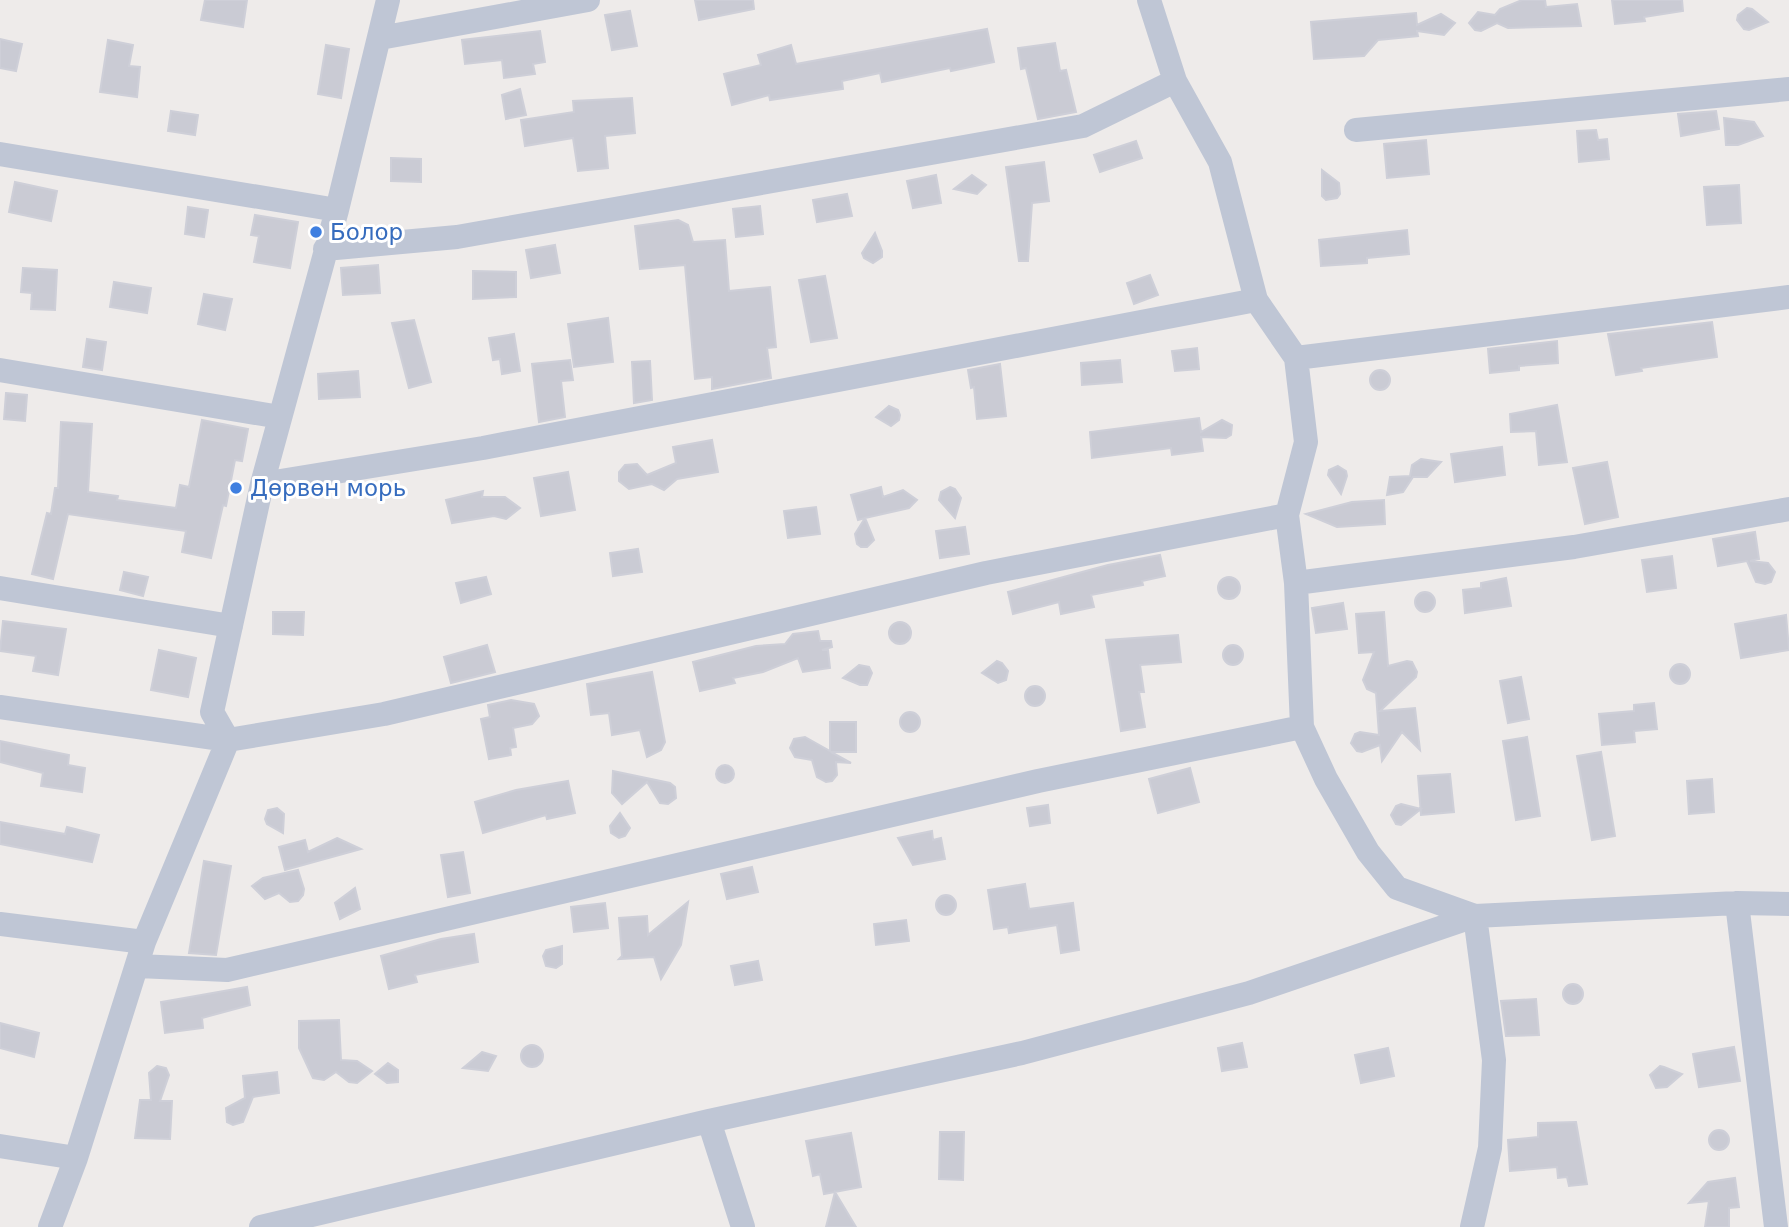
<svg xmlns="http://www.w3.org/2000/svg" width="1789" height="1227" viewBox="0 0 1789 1227" font-family="'DejaVu Sans',sans-serif">
  <style>
    .building { fill: #cacbd4; stroke: #cecfd8; stroke-width: 2 }
    .lines { fill: none; stroke-linecap: round; stroke-linejoin: round }
    .street { stroke: #bfc6d5; stroke-width: 24 }
    .shop-dot { fill: #3f7fe0; stroke: #fff; stroke-width: 2.5 }
    .labels { text-anchor: middle; dominant-baseline: central; stroke-width: 6; stroke-linejoin: round; paint-order: stroke }
    .shop-label { font-size: 23px; fill: #366cbe; stroke: #fff; text-anchor: start }
  </style>
  <rect width="100%" height="100%" fill="#eeebea"/>
  <path class="building" d="M205,0H247L243,27L201,20Z
    M695,0H753L754,9L699,20Z
    M1522,0H1545L1546,7L1577,4L1581,26L1508,28L1497,23L1481,31L1475,30L1469,23L1478,12L1495,15L1500,9Z
    M1612,0H1682L1683,11L1644,17L1645,21L1615,24Z
    M1747,8L1752,9L1768,22L1749,30L1744,29L1737,20L1738,15Z
    M630,11L637,46L612,50L605,15Z
    M1416,13L1417,25L1441,14L1455,23L1444,35L1417,31L1418,36L1378,40L1364,56L1314,59L1311,22Z
    M987,29L994,62L951,71L950,68L882,82L880,73L842,81L843,89L770,100L769,95L732,105L724,74L761,65L758,55L791,45L796,64Z
    M540,31L545,62L533,64L535,74L504,78L502,60L465,64L462,40Z
    M0,39L22,44L16,71L0,68Z
    M108,40L133,45L129,66L140,67L137,97L100,92Z
    M1055,43L1060,71L1066,70L1076,112L1038,119L1026,68L1021,69L1018,48Z
    M326,45L349,49L341,98L318,94Z
    M520,89L526,115L506,119L502,95Z
    M632,98L635,133L605,136L608,168L578,171L573,138L525,146L521,120L574,112L573,101Z
    M171,111L198,115L195,135L168,131Z
    M1716,111L1719,129L1681,136L1678,114Z
    M1724,118L1754,122L1763,136L1738,145H1726Z
    M1596,130L1598,140L1607,139L1609,159L1579,162L1577,131Z
    M1426,140L1429,174L1387,178L1384,144Z
    M1136,141L1142,158L1100,172L1094,155Z
    M391,158L421,159V182L391,181Z
    M1044,162L1049,201L1032,203L1028,261H1019L1006,167Z
    M1322,170L1339,183L1340,194L1337,198L1326,200L1322,196Z
    M936,175L941,203L913,208L907,181Z
    M972,175L986,185L977,194L954,189Z
    M15,182L57,191L51,221L9,212Z
    M1739,185L1741,223L1707,225L1704,187Z
    M847,194L852,216L817,222L813,200Z
    M760,206L763,234L736,237L733,209Z
    M188,207L208,210L204,237L185,234Z
    M255,215L298,222L290,268L254,262L259,236L251,235Z
    M678,220L688,225L693,242L725,240L729,291L770,287L776,347L767,348L771,378L712,389V377L695,379L685,265L640,269L635,226Z
    M1407,230L1409,254L1367,258V263L1321,266L1319,240Z
    M875,233L882,251V257L873,263L864,258L862,253Z
    M555,245L560,273L531,278L526,250Z
    M378,265L380,293L343,295L341,268Z
    M23,268L57,270L55,310L31,309L32,293L21,292Z
    M473,271L516,272V297L473,299Z
    M1150,275L1158,295L1134,304L1127,283Z
    M825,276L837,338L811,342L799,280Z
    M114,282L151,288L147,313L110,307Z
    M204,294L232,299L225,330L198,324Z
    M608,318L613,362L574,367L568,324Z
    M414,320L431,382L409,388L392,323Z
    M1712,322L1717,357L1641,368L1642,371L1616,375L1608,334Z
    M514,334L520,371L502,374L500,359L493,360L489,338Z
    M87,339L106,342L102,370L83,367Z
    M1557,341L1558,363L1519,366V370L1490,373L1488,349Z
    M1197,348L1199,369L1175,371L1172,351Z
    M570,360L573,380L561,381L565,417L539,422L532,364Z
    M1120,360L1122,382L1082,385L1081,363Z
    M650,361L652,400L634,403L632,362Z
    M1000,364L1006,416L977,419L974,387L971,388L968,370Z
    M1370 380a10 10 0 1 1 20 0a10 10 0 1 1-20 0Z
    M358,371L360,397L319,399L318,374Z
    M6,393L27,395L25,421L4,419Z
    M1557,405L1567,462L1539,465L1536,431L1511,432L1510,414Z
    M889,406L898,410L900,415L899,420L891,426L876,417Z
    M1199,418L1201,432L1222,420L1232,425L1231,435L1226,438L1201,437L1203,451L1172,455L1171,448L1092,458L1090,432Z
    M202,420L248,429L242,461L235,460L226,506L223,505L211,558L182,552L186,531L68,514L53,579L32,574L47,513L51,514L55,488H58L61,422L92,424L88,492L118,496L117,500L176,508L180,485L189,487Z
    M712,440L718,472L677,479L664,490L652,484L629,489L619,481V472L625,465L637,464L647,475L676,463L673,447Z
    M1502,447L1505,475L1455,482L1451,454Z
    M1421,459L1441,462L1427,477H1413L1403,492L1387,495L1390,477L1410,476L1412,465Z
    M1607,462L1618,517L1585,524L1573,468Z
    M1338,466L1346,471L1347,476L1341,494L1328,475L1329,470Z
    M568,472L575,510L541,516L534,478Z
    M881,487L883,497L903,490L917,500L909,508L865,518L874,540L867,547H861L857,544L855,534L865,518L858,520L851,495Z
    M950,487L955,489L961,498L955,518L939,500L941,492Z
    M483,491L482,497H505L520,508L506,519L494,516L452,523L446,500Z
    M1384,500L1385,524L1337,527L1306,514L1352,502Z
    M816,507L820,534L788,538L784,511Z
    M965,527L969,554L940,558L936,531Z
    M1755,532L1759,559L1750,561L1768,563L1775,572L1771,582L1765,584L1756,582L1747,561L1718,566L1713,539Z
    M638,549L642,572L613,576L610,553Z
    M1160,555L1165,576L1142,581L1143,585L1091,595L1094,607L1061,614L1059,602L1013,614L1008,592L1108,565Z
    M1672,556L1676,588L1647,592L1642,560Z
    M124,572L148,577L143,596L120,590Z
    M1218 588a11 11 0 1 1 22 0a11 11 0 1 1-22 0Z
    M486,577L491,594L461,603L456,583Z
    M1506,578L1511,606L1465,613L1463,590L1481,588V583Z
    M1415 602a10 10 0 1 1 20 0a10 10 0 1 1-20 0Z
    M1343,603L1347,629L1316,633L1312,608Z
    M273,612H304L303,635L273,634Z
    M1384,612L1388,666L1407,661L1412,662L1417,672L1416,677L1380,711L1415,708L1420,750L1402,732L1382,761L1380,745L1362,752L1357,751L1351,743L1355,734L1360,732L1379,735L1376,693L1367,689L1363,680L1374,652L1359,653L1356,614Z
    M1786,615L1789,650L1741,658L1735,624Z
    M3,621L66,629L58,675L33,671L36,656L0,651Z
    M889 633a11 11 0 1 1 22 0a11 11 0 1 1-22 0Z
    M818,631L820,641H831L832,647L822,650H828L830,668L803,672L798,658L763,672L733,678L735,683L700,691L693,662L756,646L785,644L793,634Z
    M1178,635L1181,662L1140,665L1144,692H1139L1145,727L1121,731L1106,640Z
    M487,645L495,672L451,683L444,657Z
    M1223 655a10 10 0 1 1 20 0a10 10 0 1 1-20 0Z
    M159,650L196,658L188,697L151,690Z
    M997,661L1002,663L1008,671L1006,680L998,683L982,673Z
    M1670 674a10 10 0 1 1 20 0a10 10 0 1 1-20 0Z
    M859,665L869,667L872,673L867,685H860L843,678Z
    M652,672L665,742L661,750L647,757L640,730L612,735L609,713L591,715L587,684Z
    M1521,677L1529,719L1508,723L1500,681Z
    M1025 696a10 10 0 1 1 20 0a10 10 0 1 1-20 0Z
    M511,700L534,704L539,716L532,724L513,728L516,747L510,748L511,755L489,759L481,719L490,717L488,705Z
    M1654,703L1657,729L1634,731L1635,742L1602,745L1599,714L1634,711V705Z
    M900 722a10 10 0 1 1 20 0a10 10 0 1 1-20 0Z
    M830,722H856V752H831L851,763L836,762L837,775L832,781L826,782L817,777L812,760L795,757L790,748L794,739L805,737L830,751Z
    M1527,737L1540,816L1516,820L1503,741Z
    M0,741L69,755L68,765L85,768L82,792L41,786L43,773L0,762Z
    M1601,752L1615,836L1592,840L1577,756Z
    M716 774a9 9 0 1 1 18 0a9 9 0 1 1-18 0Z
    M1190,768L1199,802L1158,813L1149,779Z
    M613,771L670,783L675,787L676,798L668,804L660,803L647,782L622,804L612,793Z
    M1450,774L1454,812L1421,815L1418,776Z
    M1712,779L1714,812L1689,814L1687,781Z
    M568,781L575,813L547,819L546,815L483,833L475,802L516,790Z
    M1401,804L1421,809L1401,825L1396,824L1391,815L1396,806Z
    M1048,805L1050,823L1030,826L1027,808Z
    M277,808L284,814L283,833L267,824L265,819L268,810Z
    M620,813L630,828L625,836L619,838L611,833L610,826Z
    M0,822L65,834L67,827L99,835L92,862L0,844Z
    M932,831L933,840L941,838L945,859L913,865L898,838Z
    M337,838L361,849L285,870L279,847L305,840L308,852Z
    M463,852L470,893L448,897L441,855Z
    M204,861L231,866L216,955L189,953Z
    M752,867L758,892L727,899L721,874Z
    M298,870L304,889L303,895L298,901L290,902L279,893L265,899L252,886L263,878Z
    M1025,884L1029,909L1073,903L1079,950L1061,953L1057,925L1009,933L1008,927L994,929L988,890Z
    M355,888L360,909L340,919L335,903Z
    M936 905a10 10 0 1 1 20 0a10 10 0 1 1-20 0Z
    M688,902L681,945L661,979L654,957L619,959L622,956L619,918L647,916L648,935Z
    M605,903L608,928L574,932L571,907Z
    M906,920L909,941L876,945L874,924Z
    M474,934L478,962L415,975L417,982L389,989L381,956L441,939Z
    M562,946V964L556,968L546,966L543,956L546,950Z
    M758,961L762,980L735,985L731,966Z
    M1563 994a10 10 0 1 1 20 0a10 10 0 1 1-20 0Z
    M247,987L250,1005L202,1018L203,1028L165,1033L161,1002Z
    M1536,999L1539,1035L1506,1036L1501,1001Z
    M339,1020L341,1060L357,1061L372,1071L357,1083L349,1082L336,1072L324,1080L313,1078L299,1048V1021Z
    M0,1023L39,1033L34,1057L0,1048Z
    M1242,1043L1247,1067L1222,1071L1218,1048Z
    M521 1056a11 11 0 1 1 22 0a11 11 0 1 1-22 0Z
    M1734,1047L1740,1081L1699,1087L1693,1054Z
    M1388,1048L1394,1076L1361,1083L1355,1055Z
    M482,1052L496,1056L488,1071L463,1068Z
    M388,1063L398,1070V1082L387,1083L375,1074Z
    M157,1066L166,1068L169,1075L160,1101H172L170,1139L135,1138L140,1100H151L149,1073Z
    M1660,1066L1664,1067L1682,1074L1667,1087L1656,1088L1650,1075Z
    M277,1072L279,1093L253,1097L243,1122L233,1125L227,1122L226,1108L245,1098L243,1076Z
    M1576,1122L1587,1184L1569,1186L1567,1177L1558,1178L1557,1167L1510,1171L1508,1140L1538,1137V1123Z
    M1709 1140a10 10 0 1 1 20 0a10 10 0 1 1-20 0Z
    M940,1132H964L963,1180L939,1179Z
    M851,1133L861,1187L824,1194L820,1174L813,1176L806,1141Z
    M1735,1178L1739,1207L1729,1208V1227H1705L1709,1201L1689,1203L1708,1182Z
    M835,1192L856,1227H826Z"/>
  <g class="lines">
    <path class="street" d="M1149,0L1175,81L1220,162L1256,300L1296,358L1306,442L1287,515L1296,583L1302,727L1326,779L1368,852L1397,888L1475,916
      M380,38L588,0
      M1356,130L1789,89
      M0,154L337,210
      M325,249L457,237L1083,126L1175,81
      M1296,358L1789,297
      M0,370L280,417
      M262,484L483,448L1256,300
      M1296,583L1574,547L1789,509
      M0,588L231,626
      M0,707L228,740L384,714L986,573L1287,515
      M1737,903L1776,1227
      M0,924L144,942
      M138,966L227,970L1038,781L1302,727
      M709,1121L743,1227
      M0,1146L76,1158
      M50,1227L76,1158L144,942L228,740L212,712L262,484L337,210L388,0
      M261,1227L709,1121L1022,1053L1249,993L1475,916L1737,903L1789,904
      M1472,1227L1490,1148L1494,1060L1475,916"/>
  </g>
  <g class="shop-dot">
    <circle cx="316" cy="232" r="7"/>
    <circle cx="236" cy="488" r="7"/>
  </g>
  <g class="labels">
    <g class="shop-label">
      <text x="330" y="232">Болор</text>
      <text x="250" y="488">Дөрвөн морь</text>
    </g>
  </g>
</svg>
